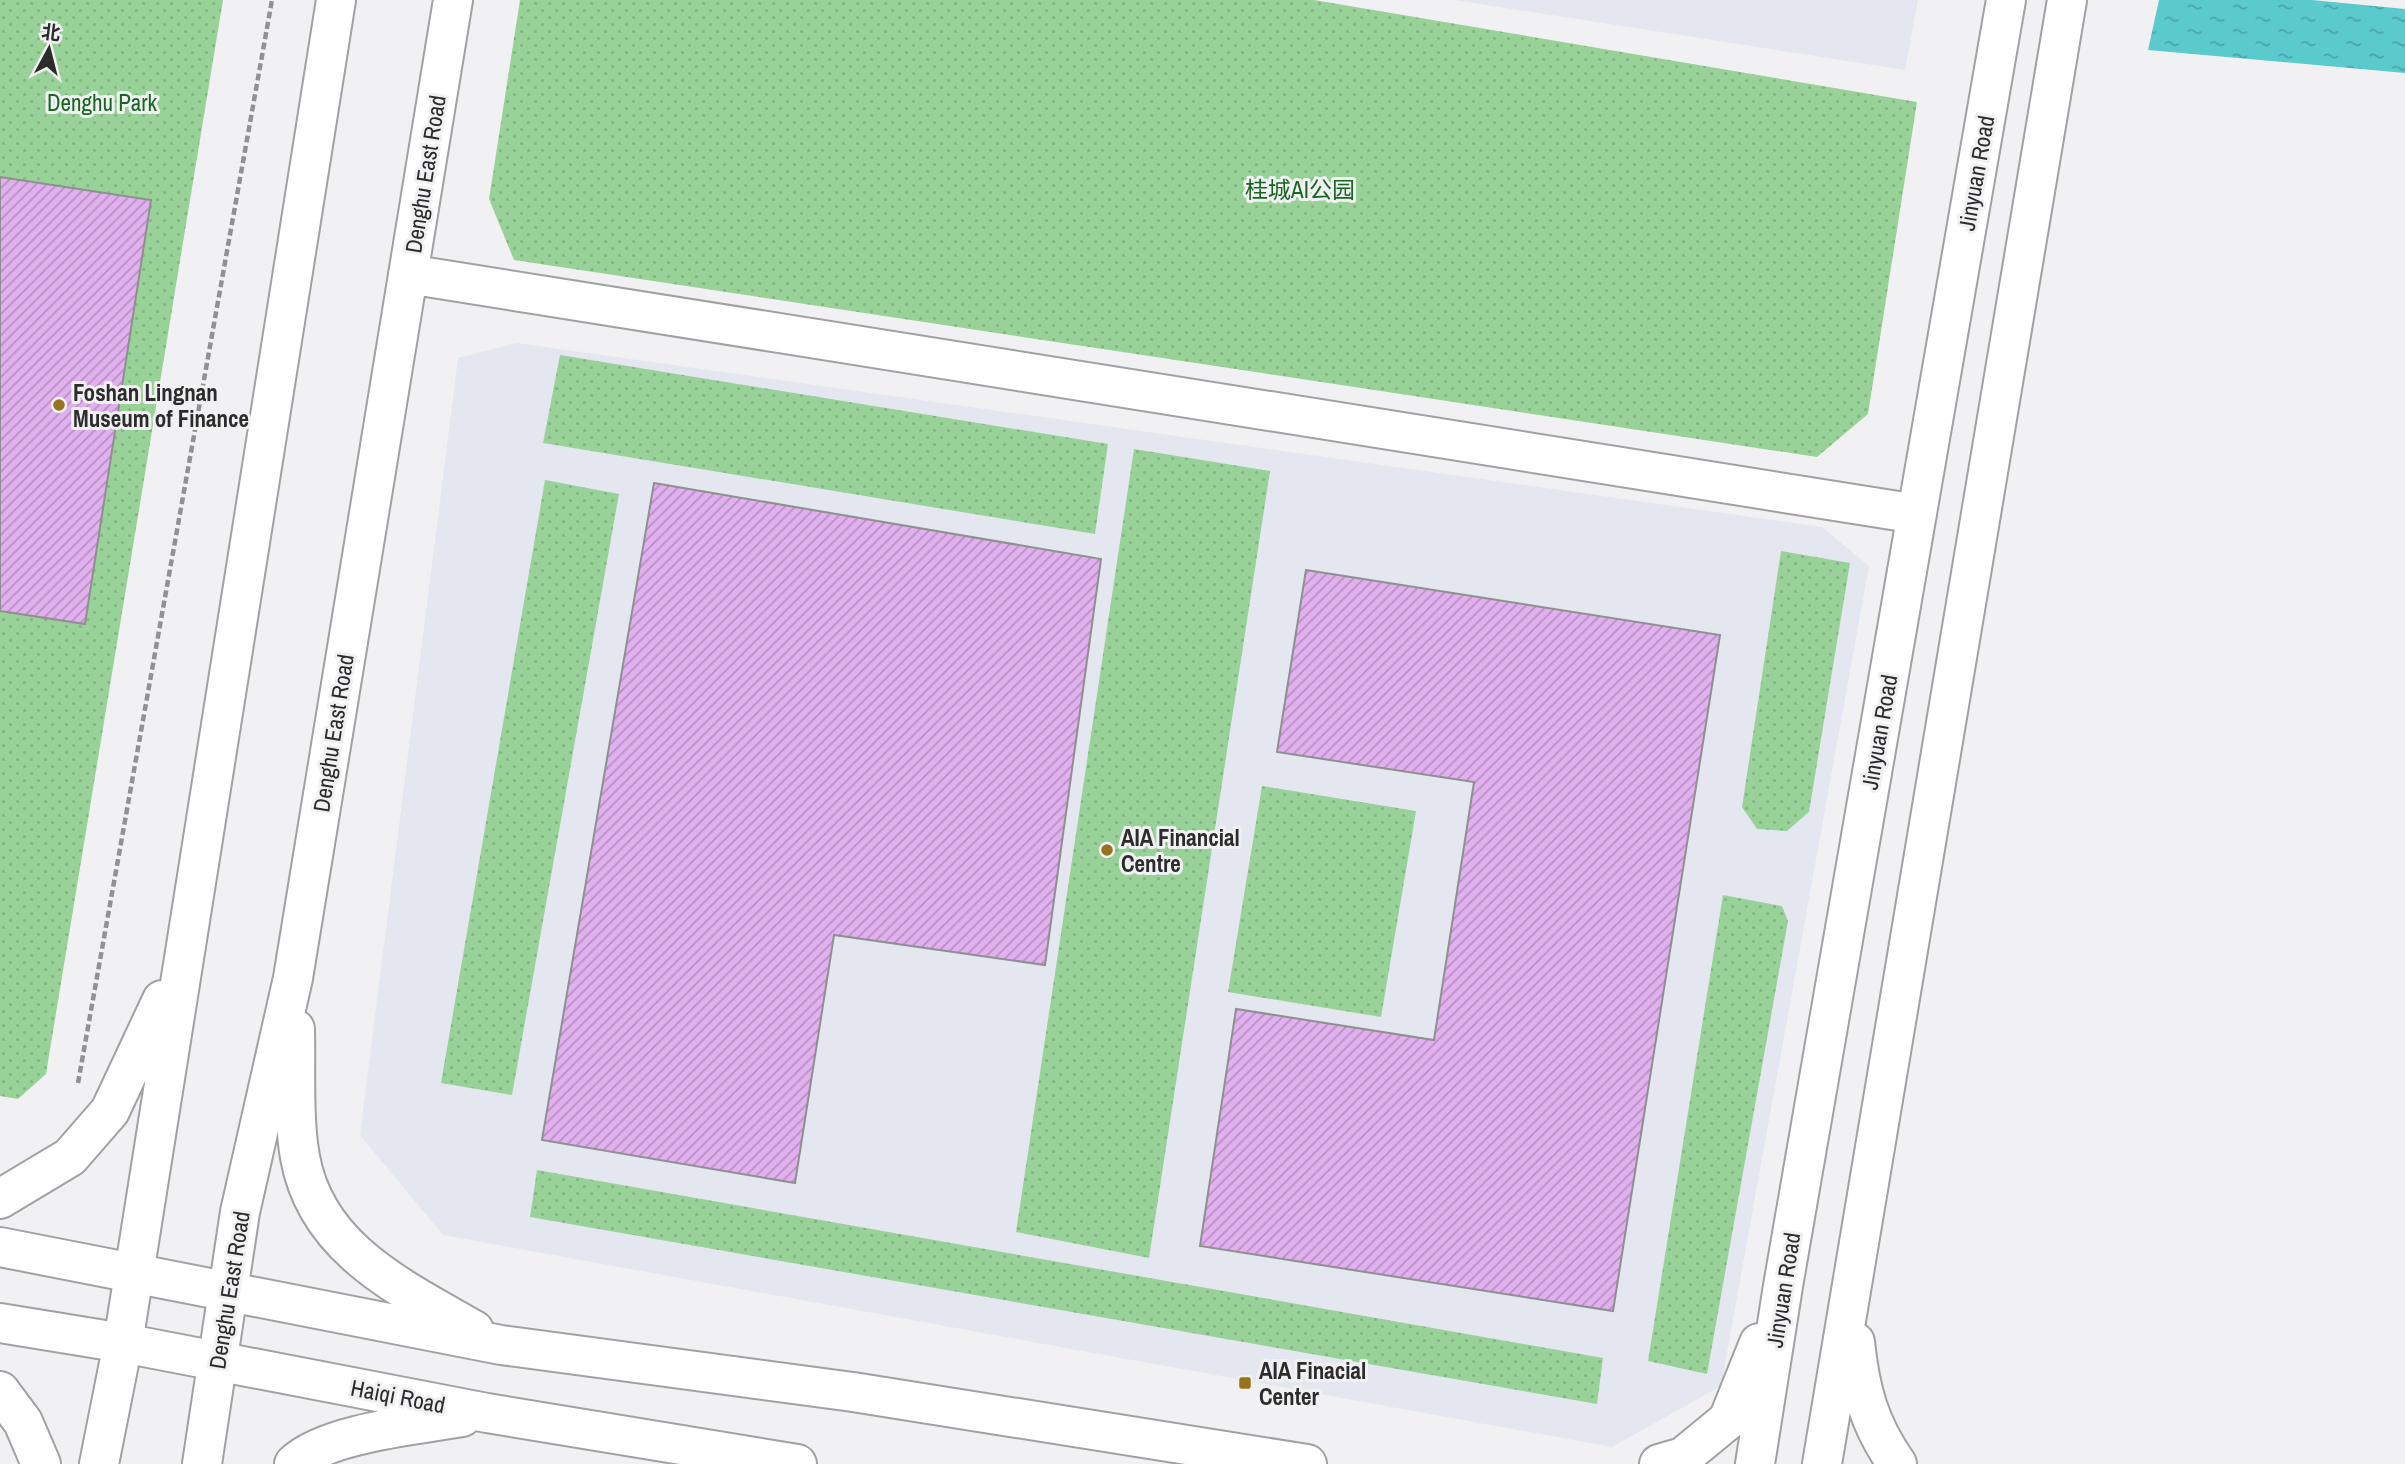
<svg xmlns="http://www.w3.org/2000/svg" width="2405" height="1464" viewBox="0 0 2405 1464" font-family="'Archivo Narrow','Noto Sans SC',sans-serif">
  <style>
    .built { fill: #e5e7f0 }
    .green { fill: url(#green-dots) }
    .water { fill: url(#water-ripples) }
    .building { fill: url(#building-hatch); stroke: #908f90; stroke-width: 2 }
    .lines { fill: none; stroke-linecap: round; stroke-linejoin: round }
    .secondary-casing { stroke: #a1a1a3; stroke-width: 42 }
    .path { stroke: #919192; stroke-width: 4.5; stroke-dasharray: 7 3.5; stroke-linecap: butt }
    .secondary { stroke: #fff; stroke-width: 38 }
    .poi-dot { fill: #98731d; stroke: #f1f1f3; stroke-width: 2.5 }
    .labels { text-anchor: middle; dominant-baseline: central; stroke-width: 6; stroke-linejoin: round; paint-order: stroke }
    .park-label { font-size: 23px; fill: #15671f; stroke: #f1f1f3 }
    .street-label { font-size: 23px; fill: #2c2c2c; stroke: #f1f1f3 }
    .poi-label { font-size: 23px; font-weight: bold; fill: #2c2c2c; stroke: #f1f1f3; text-anchor: start }
  </style>
  <defs>
    <pattern id="green-dots" width="8" height="8" patternUnits="userSpaceOnUse" patternTransform="scale(1.75)"><rect width="8" height="8" fill="#99d299"/><path d="M2 2h.1M6 6h.1" fill="none" stroke="#84b484" stroke-width="1.8" stroke-linecap="round"/></pattern>
    <pattern id="water-ripples" width="26" height="14" patternUnits="userSpaceOnUse" patternTransform="scale(1.75)"><rect width="26" height="14" fill="#5bcacd"/><path d="M2 4q2-2 4 0t4 0M15 11q2-2 4 0t4 0" fill="none" stroke="#4ba4a7"/></pattern>
    <pattern id="building-hatch" width="6" height="6" patternUnits="userSpaceOnUse" patternTransform="scale(1.75)"><rect width="6" height="6" fill="#e1b0ef"/><path d="M-1 1l2-2M0 6l6-6M5 7l2-2" fill="none" stroke="#b78fc2"/></pattern>
  </defs>
  <rect width="100%" height="100%" fill="#f1f1f3"/>
  <path class="built" d="M1454,0H1918L1905,70Z
    M517,343L1822,527L1869,566L1721,1386L1612,1447L443,1235L360,1135L458,358Z"/>
  <path class="green" d="M0,0H223L46,1074L18,1099L0,1096Z
    M520,0H1314L1917,102L1868,414L1817,457L514,260L489,199Z
    M560,355L1108,444L1095,534L543,443Z
    M1134,449L1270,471L1149,1258L1016,1232Z
    M545,480L619,494L512,1095L441,1083Z
    M1781,551L1850,563L1809,812L1787,831L1757,829L1742,807Z
    M1262,786L1416,811L1381,1017L1228,992Z
    M1723,895L1782,906L1788,921L1707,1374L1648,1361Z
    M537,1170L1603,1358L1597,1404L530,1217Z"/>
  <path class="water" d="M2159,0H2312L2405,9V73L2148,50Z"/>
  <path class="building" d="M0,177L151,200L85,624L0,611Z
    M654,483L1101,559L1045,965L834,935L795,1183L542,1140Z
    M1306,570L1720,635L1613,1311L1200,1246L1236,1009L1434,1040L1474,782L1277,752Z"/>
  <g class="lines">
    <g class="secondary-casing">
      <path id="secondary" d="M408,274L1917,514
        M295,1029C296,1069 293,1118 300,1157C316,1249 401,1288 474,1330
        M0,1199L70,1157L110,1111L162,1000
        M0,1247L501,1345L853,1392L1307,1464
        M0,1323L123,1343L487,1413L797,1464
        M1855,1342C1860,1390 1869,1424 1897,1464
        M0,1391L23,1422L41,1464
        M99,1464L123,1343L336,0
        M202,1464L240,1212L293,978L453,0
        M294,1464C326,1433 417,1425 462,1417
        M1659,1464L1683,1457L1728,1420L1759,1343
        M1755,1464L1783,1286L2006,0
        M1822,1464L2067,0"/>
    </g>
    <path class="path" d="M78,1083L272,0"/>
    <use href="#secondary" class="secondary"/>
  </g>
  <g class="poi-dot">
    <circle cx="59" cy="405" r="7"/>
    <circle cx="1107" cy="850" r="7"/>
    <rect x="1238" y="1376" width="14" height="14" rx="3.5"/>
  </g>
  <g class="labels">
    <g class="park-label">
      <text x="102" y="102">Denghu Park</text>
      <text x="1300" y="189">桂城AI公园</text>
    </g>
    <g class="street-label">
      <text transform="translate(1976 173) rotate(-80)">Jinyuan Road</text>
      <text transform="translate(425 174) rotate(-81)">Denghu East Road</text>
      <text transform="translate(1879 732) rotate(-80)">Jinyuan Road</text>
      <text transform="translate(333 733) rotate(-81)">Denghu East Road</text>
      <text transform="translate(229 1290) rotate(-81)">Denghu East Road</text>
      <text transform="translate(1783 1290) rotate(-81)">Jinyuan Road</text>
      <text transform="translate(398 1396) rotate(11)">Haiqi Road</text>
    </g>
    <g class="poi-label">
      <text x="73" y="392">Foshan Lingnan<tspan x="73" dy="26">Museum of Finance</tspan></text>
      <text x="1121" y="837">AIA Financial<tspan x="1121" dy="26">Centre</tspan></text>
      <text x="1259" y="1370">AIA Finacial<tspan x="1259" dy="26">Center</tspan></text>
    </g>
  </g>
  <g transform="translate(49 49) rotate(7)" stroke="#f1f1f3" stroke-width="5" paint-order="stroke">
  <path d="M0-5L12 26L0 18L-12 26Z" fill="#2c2c2c"/>
  <text y="-10" font-size="19" font-weight="bold" text-anchor="middle" fill="#2c2c2c">北</text>
  </g>
</svg>
